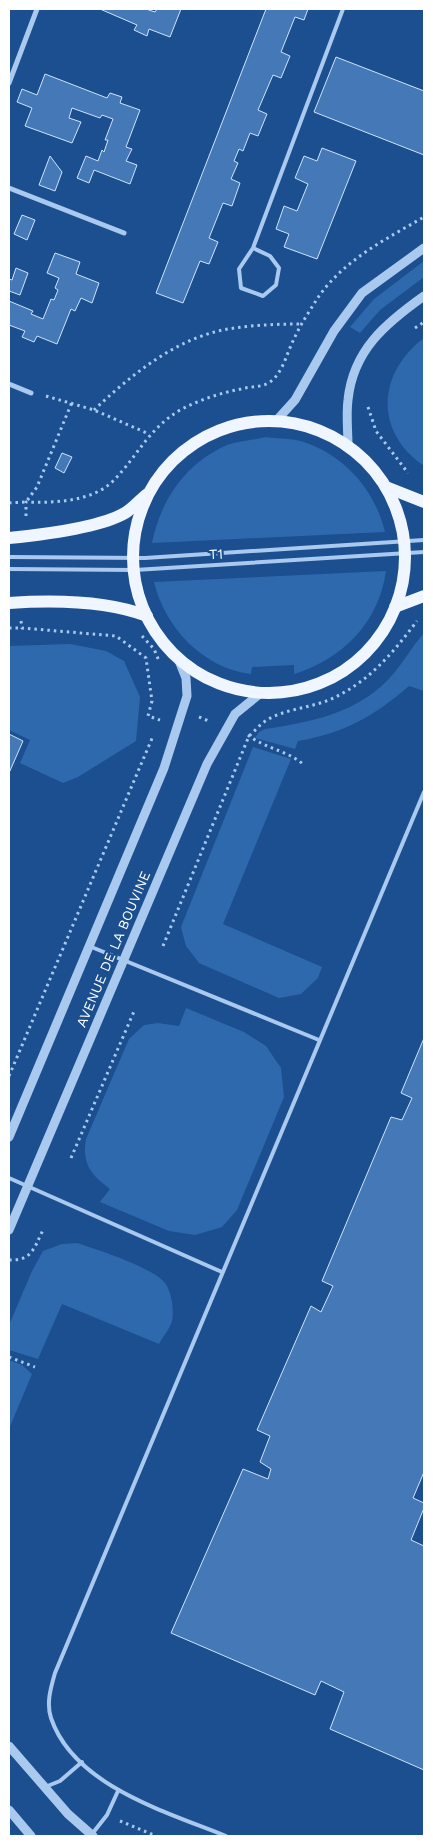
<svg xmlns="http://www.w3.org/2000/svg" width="433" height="1845" font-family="'Work Sans',sans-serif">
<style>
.green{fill:#2e69ad}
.building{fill:#4478b7;stroke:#cfe3fa}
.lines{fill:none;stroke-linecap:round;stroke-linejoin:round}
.path{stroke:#a9c9ee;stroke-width:3;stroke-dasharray:2.5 4;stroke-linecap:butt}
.service{stroke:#a9c9ee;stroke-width:4}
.minor{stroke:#a9c9ee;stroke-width:5}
.tertiary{stroke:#a9c9ee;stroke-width:9}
.primary{stroke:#f0f6ff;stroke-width:12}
.labels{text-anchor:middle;stroke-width:4.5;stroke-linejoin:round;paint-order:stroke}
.street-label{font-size:14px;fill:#fff;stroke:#1b4f8f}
</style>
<rect width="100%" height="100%" fill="#1b4f8f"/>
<!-- green -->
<g class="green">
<polygon points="424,261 424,277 380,310 360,333 350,327 374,299"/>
<path d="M424,338V466C374,432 377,373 424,338Z"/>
<path d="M266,437C278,439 292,438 304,442C345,456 375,490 385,532L152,543C161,499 186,463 227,445C239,441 254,440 266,437Z"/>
<path d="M386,571C379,622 343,659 294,674V665L252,667L251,674C202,668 165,627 154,582Z"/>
<path d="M424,633V691L409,686C374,716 345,733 298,741L295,749L255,738L259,732L265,729C313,722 362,712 394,673C405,660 413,645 424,633Z"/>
<polygon points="70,644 106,651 124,661 140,697 136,741 78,777 63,783 20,763 30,740 9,730 9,646"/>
<polygon points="253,747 291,759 223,924 322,967 318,978 301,994 279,998 199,963 186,946 181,927"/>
<path d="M186,1008L244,1032L266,1046L281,1068L284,1097L237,1210L222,1227L195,1235L169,1231L100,1202L110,1189C90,1174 82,1164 86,1139L129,1039L144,1025L158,1023L179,1026Z"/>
<path d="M77,1243C98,1250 152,1267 165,1283C172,1292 175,1314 171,1324C168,1331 162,1338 159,1344L62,1304L38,1359L9,1350V1325L32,1271L43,1251L62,1244Z"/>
<polygon points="9,1360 22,1365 32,1374 9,1429"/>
</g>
<!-- building -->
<g class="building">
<polygon points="100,9 146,9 155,12 157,9 181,9 170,37 149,29 147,36 134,30 137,25"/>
<polygon points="266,9 308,9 304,20 295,17 281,52 290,56 281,78 273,75 258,110 267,114 258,136 250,133 243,151 239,149 234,161 238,163 231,179 240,183 232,206 223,203 209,238 218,242 209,264 200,261 183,303 156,293"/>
<polygon points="336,57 424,91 424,155 314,112"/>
<polygon points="45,74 107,98 110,93 122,97 120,103 140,110 126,147 132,149 126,161 137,165 130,184 94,170 89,183 77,178 86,156 98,161 102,150 104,152 108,140 105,140 113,119 102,115 100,118 72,108 69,118 81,122 72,143 25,126 32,108 17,102 22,89 37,95"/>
<polygon points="322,148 356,161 317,259 284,247 289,234 276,229 284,206 297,211 308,184 295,178 304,156 317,161"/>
<polygon points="50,156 62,172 55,191 39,185"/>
<polygon points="22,215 35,220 27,240 14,234"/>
<polygon points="55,253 80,262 76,274 99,283 92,303 81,298 75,311 71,309 57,344 37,336 34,342 22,337 25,331 9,325 9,301 33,311 31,314 43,319 51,299 54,300 58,290 55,288 59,278 47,273"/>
<polygon points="16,268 28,273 20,295 9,291 9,279 12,280"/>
<polygon points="62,453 72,457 64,473 55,468"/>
<polygon points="9,734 23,741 9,773"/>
<polygon points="424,1038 424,1472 413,1498 424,1503 424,1508 411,1540 424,1546 424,1770 330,1729 344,1692 321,1681 315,1695 171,1633 243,1469 268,1479 271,1469 260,1462 270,1436 257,1430 311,1306 321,1312 333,1286 322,1281 391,1117 402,1120 412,1098 401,1093"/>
</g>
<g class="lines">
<!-- path -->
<g class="path">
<polyline points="415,328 424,322"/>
<polyline points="46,396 94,410 149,434"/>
<polyline points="368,407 376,431 408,473"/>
<path d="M94,410C131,375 176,338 228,329C252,325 277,324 301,324"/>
<polyline points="9,503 26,502 37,487 72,402"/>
<path d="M26,516V502C53,503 92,502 113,481C138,456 147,430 180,410C199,400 220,393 241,389C251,386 261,388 270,382C283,373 287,352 294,339C300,325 309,312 317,299C342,261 386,239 424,217"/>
<polyline points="21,621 22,628 116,636 146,658 152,701 148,716 160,720"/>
<polyline points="9,628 22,628"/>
<polyline points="142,636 154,649 159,661"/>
<polyline points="199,717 211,722"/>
<path d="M248,735C264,748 286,750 303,764"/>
<path d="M163,946L249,736C255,731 260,724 267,720C285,709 309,708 329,700C368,683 392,654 417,621"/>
<polyline points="9,1076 153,736"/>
<polyline points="71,1158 135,1009"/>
<path d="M9,1260C32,1261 34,1248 43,1230"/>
<polyline points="9,1357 35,1367"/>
<polyline points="120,1821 156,1836"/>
</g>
<!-- service -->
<g class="service">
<polyline points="253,248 270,256 279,268 276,285 263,296 241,288 239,269 253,248 343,9"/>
<polyline points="9,557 145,558 424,540"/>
<polyline points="9,569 135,570 424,552"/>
<polyline points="89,946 319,1040"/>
<polyline points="9,1178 222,1272"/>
<polyline points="45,1787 60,1781 82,1762"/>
<polyline points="92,1834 107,1815 118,1791"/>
<path d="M226,1836C167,1812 74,1786 51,1718C46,1703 51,1687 55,1673L424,792"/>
</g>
<!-- minor -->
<g class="minor">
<polyline points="9,83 37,9"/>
<polyline points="9,188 124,233"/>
<polyline points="9,384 31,393"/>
</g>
<!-- tertiary -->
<g class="tertiary">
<polyline points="276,421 295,400 334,331 362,293 424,248"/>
<path d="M348,446C348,431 346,415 348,400C353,350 386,323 424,296"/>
<polyline points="9,1137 164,768 187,696 186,678 178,658"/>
<polyline points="9,1230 207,764 235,714 262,692"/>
<polyline points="9,1746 68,1814 93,1836"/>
<polyline points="9,1810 31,1836"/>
</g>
<!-- primary -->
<g class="primary">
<circle cx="269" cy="557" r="136"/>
<polyline points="386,487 424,502"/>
<path d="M9,538C39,535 99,528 125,513C132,509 139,501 146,495"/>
<path d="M9,603C53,600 105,600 147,616"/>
<polyline points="395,607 424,596"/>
</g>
</g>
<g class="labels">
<!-- street labels -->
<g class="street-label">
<text transform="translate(216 554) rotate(-3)" y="5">T1</text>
<text transform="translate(113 949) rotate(-67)" y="5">AVENUE DE LA BOUVINE</text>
</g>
</g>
<!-- border -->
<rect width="433" height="1845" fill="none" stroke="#ffffff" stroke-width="20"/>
</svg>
